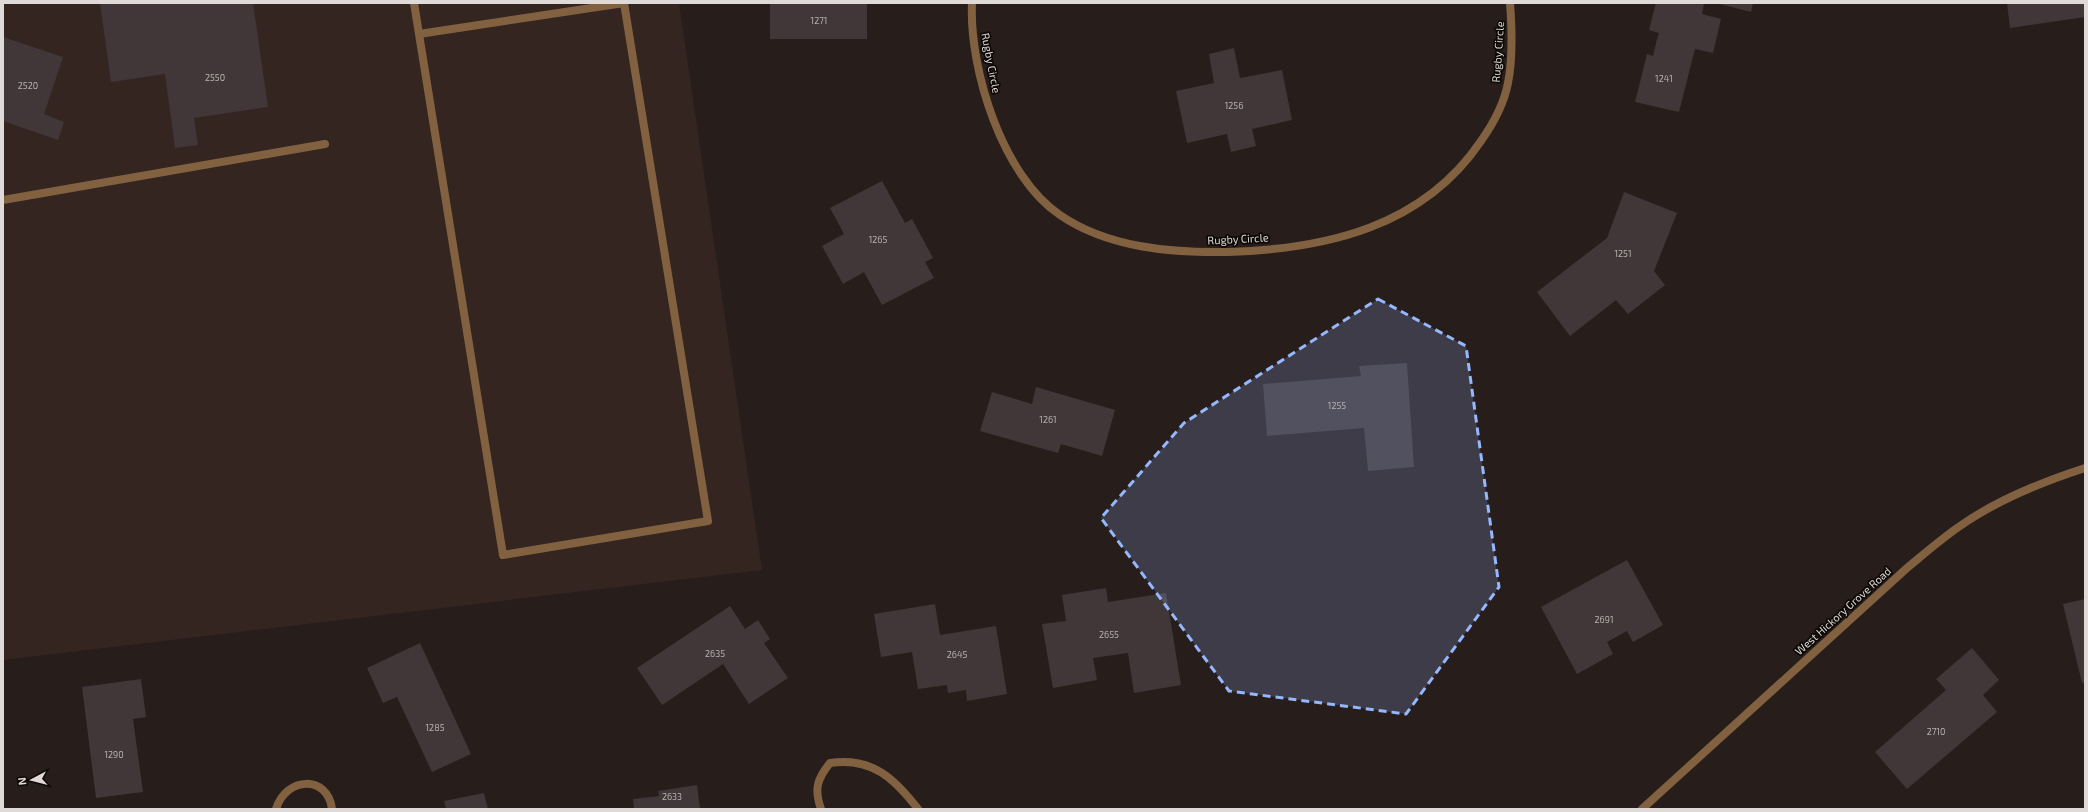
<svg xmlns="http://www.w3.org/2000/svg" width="2088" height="812" font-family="'Exo 2',sans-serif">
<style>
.built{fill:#342520}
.building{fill:#413738}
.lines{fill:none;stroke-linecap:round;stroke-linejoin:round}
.service{stroke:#826140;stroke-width:8}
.minor{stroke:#826140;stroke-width:8}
.marked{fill:#94b7fd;fill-opacity:0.2;stroke:#94b7fd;stroke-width:3;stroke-dasharray:8 5;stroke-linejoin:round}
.labels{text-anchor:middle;stroke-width:3.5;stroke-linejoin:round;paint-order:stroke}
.number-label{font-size:9px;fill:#b8b0af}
.street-label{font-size:11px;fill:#dfd9d7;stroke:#0d0907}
</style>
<rect width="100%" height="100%" fill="#271d1b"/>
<!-- built -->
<polygon class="built" points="3,3 679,3 762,570 3,660"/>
<!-- building -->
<g class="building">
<polygon points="100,3 253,3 268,107 194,118 198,145 175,148 165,74 111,82"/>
<rect x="770" y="3" width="97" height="36"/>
<polygon points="1656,3 1704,3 1702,14 1721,19 1713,53 1695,49 1679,112 1635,102 1647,54 1653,56 1657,39 1659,33 1649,30"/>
<polygon points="1716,3 1753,3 1751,12"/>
<polygon points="2007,3 2085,3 2085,17 2010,28"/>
<polygon points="3,37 63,57 44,114 64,122 58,140 3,121"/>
<polygon points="1234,48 1240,78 1282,70 1292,120 1252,129 1256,146 1231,152 1227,134 1187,143 1176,91 1214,83 1209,54"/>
<polygon points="882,181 905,223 912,219 933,258 925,262 934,278 882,305 864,272 843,284 822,246 844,234 830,208"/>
<polygon points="1624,192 1677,213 1654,271 1665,285 1628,314 1616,300 1570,336 1537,292 1607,238"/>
<polygon points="1407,363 1414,467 1368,471 1364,428 1267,436 1263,384 1361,376 1359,366"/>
<polygon points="1036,387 1115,410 1102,456 1061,444 1058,453 980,431 992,392 1032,404"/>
<polygon points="1627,560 1663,625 1633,642 1627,631 1607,642 1613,654 1577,674 1541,607"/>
<polygon points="1106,588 1108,602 1166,593 1181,685 1134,693 1128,653 1093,658 1097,680 1053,688 1042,624 1066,621 1062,595"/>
<polygon points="2085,599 2085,682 2082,683 2063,604"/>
<polygon points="935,604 940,635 996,626 1007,694 967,701 966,690 948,693 947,685 918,689 912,652 881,657 874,614"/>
<polygon points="730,606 745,629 758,620 770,639 764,643 788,678 749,704 723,664 662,705 637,668"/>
<polygon points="420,643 471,754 432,772 397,697 383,703 367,668"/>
<polygon points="1972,648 1999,680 1983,695 1997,712 1907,789 1875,752 1946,690 1936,679"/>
<polygon points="141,679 146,717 133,719 143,792 96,798 82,687"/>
<polygon points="697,785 700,809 634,809 633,799 659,796 658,791"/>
<polygon points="484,793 488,809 446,809 444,801"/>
</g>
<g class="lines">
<!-- service -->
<g class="service">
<polyline points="414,3 419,34 503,555 708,521 624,3 419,34"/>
<polyline points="3,200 325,144"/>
</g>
<!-- minor -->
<g class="minor">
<path d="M972,3C969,70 1003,177 1060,215C1108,248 1172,253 1228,252C1326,249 1423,227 1481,141C1493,124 1504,104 1508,83C1513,58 1512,29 1510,3"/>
<path d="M276,809C286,776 328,775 332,809"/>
<path d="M821,809C814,789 817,779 830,763C872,757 894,778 918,809"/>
<path d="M1642,809L1907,568C1924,554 1941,539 1960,526C1997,500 2042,482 2085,468"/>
</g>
</g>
<!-- marked area -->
<path class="marked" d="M1378,299L1466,346L1499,587L1406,714L1229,691L1101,518L1184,423Z"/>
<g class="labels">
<!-- number labels -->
<g class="number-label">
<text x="819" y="24">1271</text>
<text x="215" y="81">2550</text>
<text x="1664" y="82">1241</text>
<text x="28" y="89">2520</text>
<text x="1234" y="109">1256</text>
<text x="878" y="243">1265</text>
<text x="1623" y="257">1251</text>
<text x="1337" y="409">1255</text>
<text x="1048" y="423">1261</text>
<text x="1604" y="623">2691</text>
<text x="1109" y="638">2655</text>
<text x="715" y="657">2635</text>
<text x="957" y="658">2645</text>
<text x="435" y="731">1285</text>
<text x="1936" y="735">2710</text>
<text x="114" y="758">1290</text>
<text x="672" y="800">2633</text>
</g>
<!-- street labels -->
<g class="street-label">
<text transform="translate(1498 52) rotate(-86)" y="4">Rugby Circle</text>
<text transform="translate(991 63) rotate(79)" y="4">Rugby Circle</text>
<text transform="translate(1238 239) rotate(-3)" y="4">Rugby Circle</text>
<text transform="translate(1843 611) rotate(-42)" y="4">West Hickory Grove Road</text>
</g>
</g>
<!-- border -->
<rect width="2088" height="812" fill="none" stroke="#dfd9d7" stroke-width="8"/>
<!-- north arrow -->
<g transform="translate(32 780) rotate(263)" stroke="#0d0907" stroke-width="3" paint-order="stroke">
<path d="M0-3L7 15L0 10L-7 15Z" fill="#dfd9d7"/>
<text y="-6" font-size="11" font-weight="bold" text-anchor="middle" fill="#dfd9d7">N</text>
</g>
</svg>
